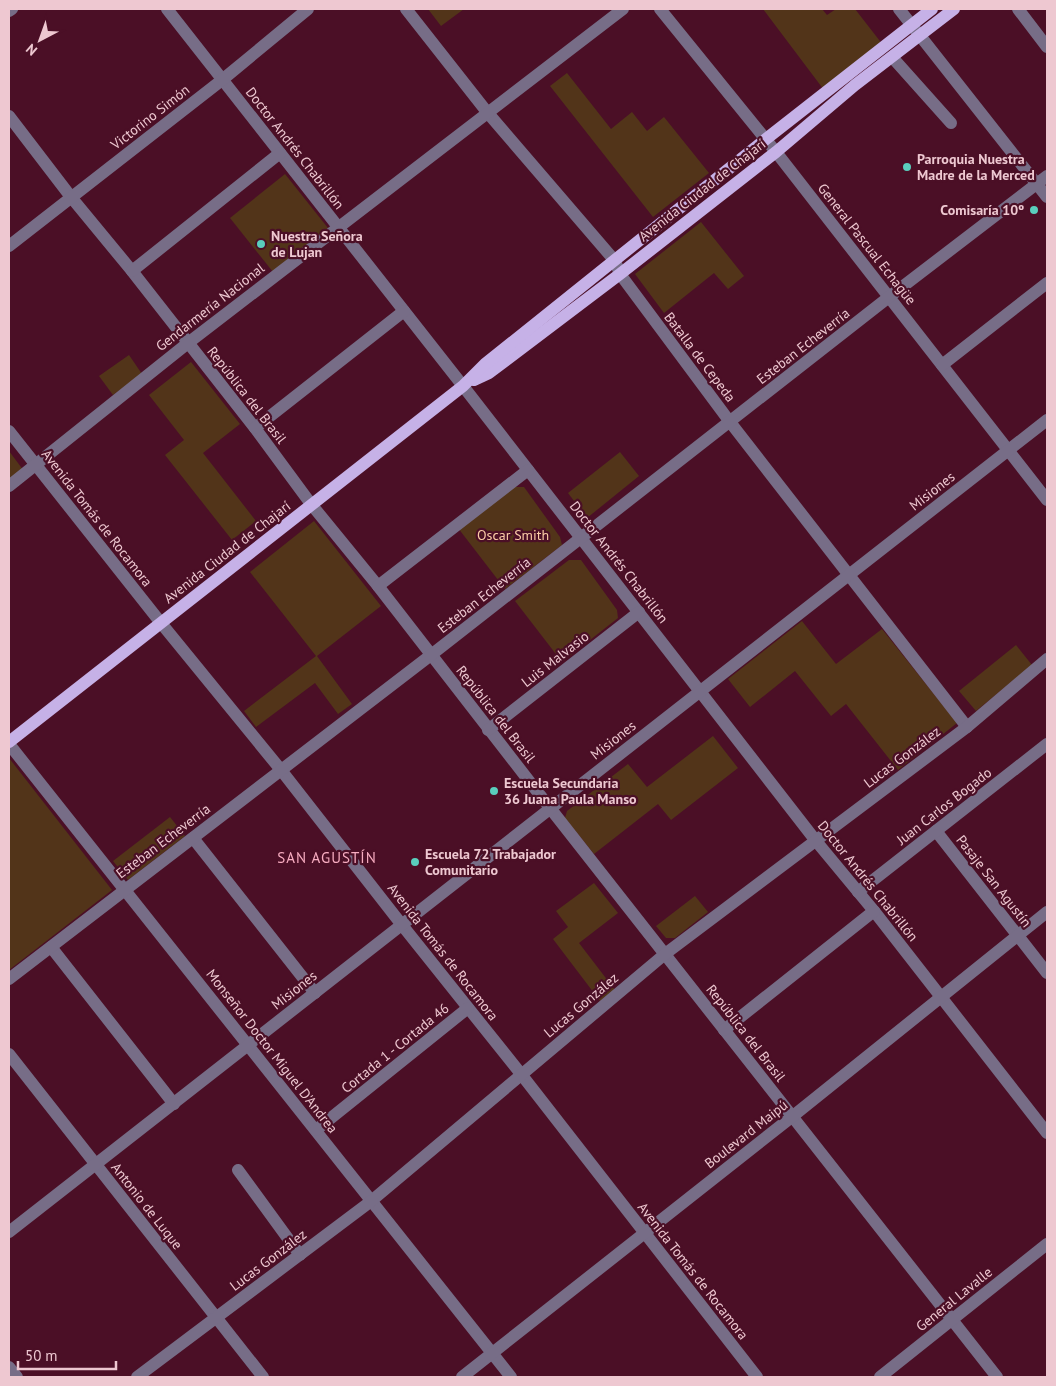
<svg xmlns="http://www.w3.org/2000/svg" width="1056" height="1386" font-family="'PT Sans',sans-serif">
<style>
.green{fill:#523419}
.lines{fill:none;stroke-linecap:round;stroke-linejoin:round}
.minor{stroke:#776d87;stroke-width:12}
.major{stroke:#c6b1e7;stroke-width:12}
.poi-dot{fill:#5acebd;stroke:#4b0f26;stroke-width:2}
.labels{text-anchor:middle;stroke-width:4.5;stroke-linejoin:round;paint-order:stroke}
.street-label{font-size:14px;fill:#eec8d1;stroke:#4b0f26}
.poi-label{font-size:14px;font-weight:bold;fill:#eec8d1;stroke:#4b0f26;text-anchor:start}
.park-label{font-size:14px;fill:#fbcda6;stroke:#4b0f26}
.neighbourhood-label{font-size:15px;letter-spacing:1px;fill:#f8adc1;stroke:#4b0f26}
</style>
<rect width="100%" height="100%" fill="#4b0f26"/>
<!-- green -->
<g class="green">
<polygon points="428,9 464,9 441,26"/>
<polygon points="763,9 822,9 827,15 836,9 855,9 883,45 824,90"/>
<polygon points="567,73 611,129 632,112 647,131 664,117 709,173 653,217 550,86"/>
<polygon points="285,174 328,228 273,272 230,218"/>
<polygon points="701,222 744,276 728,289 714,273 664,313 635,274"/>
<polygon points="129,355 142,374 113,395 99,376"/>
<polygon points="191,362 240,424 203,453 256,521 232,540 165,455 184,440 149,395"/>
<polygon points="9,451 24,471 9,482"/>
<polygon points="620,452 639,476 587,518 568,493"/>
<polygon points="512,487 524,487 560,537 562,545 505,589 458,528"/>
<polygon points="314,521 381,606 317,656 352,704 338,714 315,683 256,727 244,711 316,656 250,572"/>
<polygon points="569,560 581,560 617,610 618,618 562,662 515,601"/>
<polygon points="802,621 836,664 882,629 957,723 898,770 846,704 831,716 795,671 750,707 728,679"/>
<polygon points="1016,645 1032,665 976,711 959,691"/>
<polygon points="713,736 738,768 671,820 658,804 594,854 565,818 567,811 628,764 647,787"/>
<polygon points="9,758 112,890 9,970"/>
<polygon points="170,817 185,836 128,880 113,861"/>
<polygon points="594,883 618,913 579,943 615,990 600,1001 553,939 568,927 556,911"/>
<polygon points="695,896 708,912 675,938 666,938 656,926"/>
</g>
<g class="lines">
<!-- minor -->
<g class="minor">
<polyline points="167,9 463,386 816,841 874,911 1047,1133"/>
<polyline points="406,9 487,112 615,261 620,274 730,422 967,727"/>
<polyline points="660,9 776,152 1047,500"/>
<polyline points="899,9 1047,197"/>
<polyline points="1018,9 1047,47"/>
<polyline points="9,11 12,9"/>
<polyline points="892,57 951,123"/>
<polyline points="9,116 71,197 132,271 255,428 311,504 378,586 550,808 997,1377"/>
<polyline points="9,246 222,80 308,9"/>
<polyline points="132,271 280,153"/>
<polyline points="942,365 1047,283"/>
<polyline points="255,428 404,311"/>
<polyline points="9,431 161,623 281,770 402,925 521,1074 757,1377"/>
<polyline points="9,486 188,343 623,9"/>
<polyline points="378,586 528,470"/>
<polyline points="488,730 639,612"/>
<polyline points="9,744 511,1377"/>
<polyline points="936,831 1047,973"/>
<polyline points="193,838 315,993"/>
<polyline points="858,892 1047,744"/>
<polyline points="51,947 174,1104"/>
<polyline points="9,979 431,655 889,297 1047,176"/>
<polyline points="724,1030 874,911"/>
<polyline points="9,1054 263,1377"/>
<polyline points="316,1130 468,1008"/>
<polyline points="238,1170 300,1255"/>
<polyline points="9,1232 1047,420"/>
<polyline points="9,1367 17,1377"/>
<polyline points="137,1377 370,1202 665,954 967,727 1047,659"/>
<polyline points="462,1377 793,1116 1047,912"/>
<polyline points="880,1377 1047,1244"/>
</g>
<!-- major -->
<g class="major">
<polyline points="474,380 489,373 620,274 776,152 855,85 954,9"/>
<polyline points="9,742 463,386 485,364 766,139 932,9"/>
</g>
</g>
<!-- markers -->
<g class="poi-dot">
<circle cx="907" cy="167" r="5"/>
<circle cx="1034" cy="210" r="5"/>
<circle cx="261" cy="244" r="5"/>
<circle cx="494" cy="791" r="5"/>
<circle cx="415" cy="862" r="5"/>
</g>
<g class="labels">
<!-- street labels -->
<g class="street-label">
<text transform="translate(150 117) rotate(-38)" y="5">Victorino Simón</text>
<text transform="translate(295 148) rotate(52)" y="5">Doctor Andrés Chabrillón</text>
<text transform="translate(702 190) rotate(-38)" y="5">Avenida Ciudad de Chajarí</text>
<text transform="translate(867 244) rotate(52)" y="5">General Pascual Echagüe</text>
<text transform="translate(210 307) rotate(-38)" y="5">Gendarmería Nacional</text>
<text transform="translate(803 346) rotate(-38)" y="5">Esteban Echeverría</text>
<text transform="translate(700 357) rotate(53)" y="5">Batalla de Cepeda</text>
<text transform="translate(247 395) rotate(52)" y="5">República del Brasil</text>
<text transform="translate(932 491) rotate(-38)" y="5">Misiones</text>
<text transform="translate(97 518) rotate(52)" y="5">Avenida Tomás de Rocamora</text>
<text transform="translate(227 552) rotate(-38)" y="5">Avenida Ciudad de Chajarí</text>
<text transform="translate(619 562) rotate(52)" y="5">Doctor Andrés Chabrillón</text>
<text transform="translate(484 595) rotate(-38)" y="5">Esteban Echeverría</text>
<text transform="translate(555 659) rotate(-38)" y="5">Luis Malvasio</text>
<text transform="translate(496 714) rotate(52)" y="5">República del Brasil</text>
<text transform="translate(613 740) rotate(-38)" y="5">Misiones</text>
<text transform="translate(902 757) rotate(-37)" y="5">Lucas González</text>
<text transform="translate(944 806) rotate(-38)" y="5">Juan Carlos Bogado</text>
<text transform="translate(163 841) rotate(-37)" y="5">Esteban Echeverría</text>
<text transform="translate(868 881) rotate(51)" y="5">Doctor Andrés Chabrillón</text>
<text transform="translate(994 881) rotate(52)" y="5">Pasaje San Agustín</text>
<text transform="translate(443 952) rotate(52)" y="5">Avenida Tomás de Rocamora</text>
<text transform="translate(294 990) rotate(-38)" y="5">Misiones</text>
<text transform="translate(581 1005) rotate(-40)" y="5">Lucas González</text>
<text transform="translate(746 1033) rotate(52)" y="5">República del Brasil</text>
<text transform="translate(395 1048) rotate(-39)" y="5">Cortada 1 - Cortada 46</text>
<text transform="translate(272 1051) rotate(52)" y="5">Monseñor Doctor Miguel D'Andrea</text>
<text transform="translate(746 1134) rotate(-38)" y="5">Boulevard Maipú</text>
<text transform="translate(147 1206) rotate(52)" y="5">Antonio de Luque</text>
<text transform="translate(268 1260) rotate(-37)" y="5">Lucas González</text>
<text transform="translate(693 1271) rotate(52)" y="5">Avenida Tomás de Rocamora</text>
<text transform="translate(954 1299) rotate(-39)" y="5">General Lavalle</text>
</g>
<!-- poi labels -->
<g class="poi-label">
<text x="917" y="164">Parroquia Nuestra<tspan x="917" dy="16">Madre de la Merced</tspan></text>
<text x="1024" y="215" text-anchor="end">Comisaría 10º</text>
<text x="271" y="241">Nuestra Señora<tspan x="271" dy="16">de Lujan</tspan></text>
<text x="504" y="788">Escuela Secundaria<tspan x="504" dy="16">36 Juana Paula Manso</tspan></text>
<text x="425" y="859">Escuela 72 Trabajador<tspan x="425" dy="16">Comunitario</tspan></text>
</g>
<!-- park labels -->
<g class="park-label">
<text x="513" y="540">Oscar Smith</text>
</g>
<!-- neighbourhood labels -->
<g class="neighbourhood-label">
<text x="327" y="863">SAN AGUSTÍN</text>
</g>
</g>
<!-- border -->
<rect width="1056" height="1386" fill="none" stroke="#eec8d1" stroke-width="20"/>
<!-- north arrow -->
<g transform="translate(40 40) rotate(221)" stroke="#4b0f26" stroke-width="4" paint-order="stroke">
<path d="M0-4L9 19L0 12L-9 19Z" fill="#eec8d1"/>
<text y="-8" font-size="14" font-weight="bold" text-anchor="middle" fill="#eec8d1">N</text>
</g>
<!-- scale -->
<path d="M18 1361v8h98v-8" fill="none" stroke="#eec8d1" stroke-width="2.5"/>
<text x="25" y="1361" font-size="15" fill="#eec8d1" stroke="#4b0f26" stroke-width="4" paint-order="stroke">50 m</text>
</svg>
